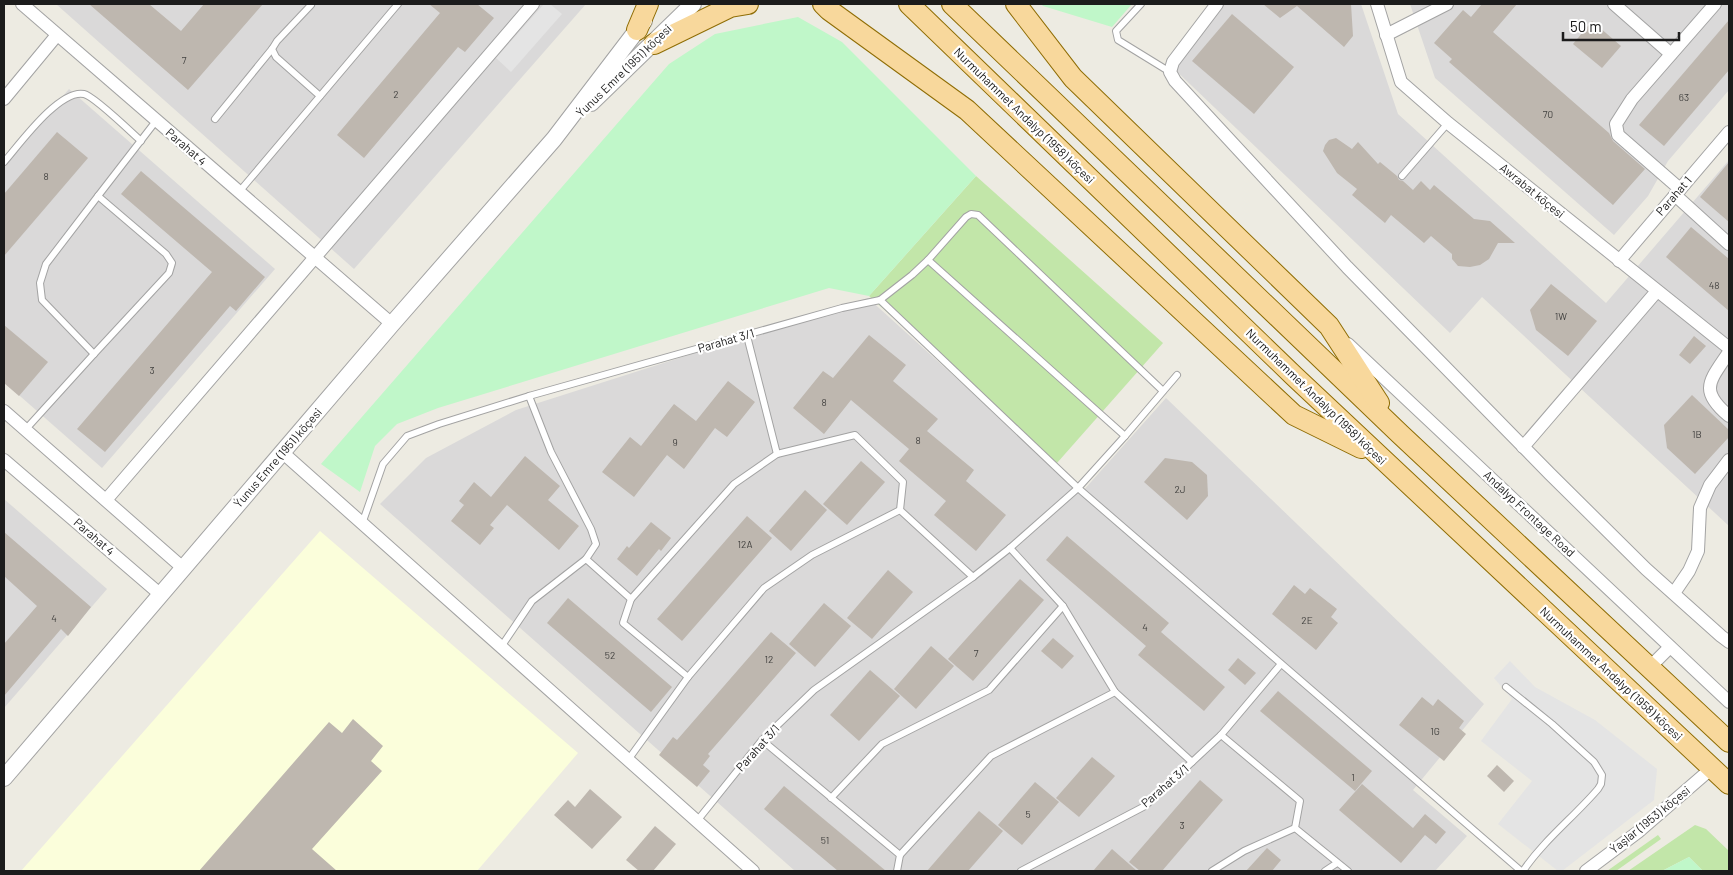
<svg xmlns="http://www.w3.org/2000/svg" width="1733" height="875" font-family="Barlow,sans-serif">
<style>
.residential{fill:#dad9d9}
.education{fill:#fbfedb}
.grass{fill:#c2e6a9}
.park{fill:#c0f7c9}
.parking{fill:#e4e4e4}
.building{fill:#beb7af}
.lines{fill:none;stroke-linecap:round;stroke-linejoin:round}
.service-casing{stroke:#a3a3a3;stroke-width:8}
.minor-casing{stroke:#a3a3a3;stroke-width:14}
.tertiary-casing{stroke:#a3a3a3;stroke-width:18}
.primary-casing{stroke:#8f6d05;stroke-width:22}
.service{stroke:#fff;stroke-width:6}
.minor{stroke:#fff;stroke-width:12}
.tertiary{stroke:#fff;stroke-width:16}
.primary{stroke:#f8d89c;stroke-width:20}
.labels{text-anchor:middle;stroke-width:4.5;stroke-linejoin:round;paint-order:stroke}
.number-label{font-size:10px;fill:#444341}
.street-label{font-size:12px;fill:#1c1c1c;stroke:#fff}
</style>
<rect width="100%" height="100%" fill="#edebe2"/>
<!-- residential -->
<g class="residential">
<polygon points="56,4 586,4 354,269"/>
<polygon points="1213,4 1361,4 1398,114 1606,303 1729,160 1729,526 1482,297 1450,333 1169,64"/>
<polygon points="1410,4 1729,4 1729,90 1668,161 1648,196 1614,235 1435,78"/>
<polygon points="69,89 275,269 102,468 4,382 4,164"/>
<polygon points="868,298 1082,492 1166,398 1484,704 1413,790 1467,836 1435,871 795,871 380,504 426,458 516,410"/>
<polygon points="4,499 107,589 4,708"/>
</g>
<!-- education -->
<polygon class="education" points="320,531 578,753 477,871 21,871"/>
<!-- grass -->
<g class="grass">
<polygon points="976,176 1163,343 1057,463 869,296"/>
<polygon points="1695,825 1706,829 1729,851 1729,871 1703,871 1689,857 1662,871 1628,871"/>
<polygon points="1658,835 1661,839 1616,871 1607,871"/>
</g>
<!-- park -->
<g class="park">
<polygon points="1041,4 1132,4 1112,27 1043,6"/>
<polygon points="798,17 842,42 976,176 869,296 829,288 438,408 397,424 375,446 360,492 321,464 669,64 715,34"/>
<polygon points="1689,857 1703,871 1662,871"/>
</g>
<!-- parking -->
<g class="parking">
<polygon points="544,4 550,4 562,14 511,72 496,58"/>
<polygon points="1510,661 1535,687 1595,720 1657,769 1654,800 1562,871 1558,871 1498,824 1532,781 1481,741 1512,699 1494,678"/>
</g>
<!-- building -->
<g class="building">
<polygon points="89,4 149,4 181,31 204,4 263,4 188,90"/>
<polygon points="429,4 477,4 494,18 465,52 458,47 364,158 337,135 440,13"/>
<polygon points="1263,4 1351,4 1353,36 1344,47 1297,6 1280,18"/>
<polygon points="1482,4 1517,4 1493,32 1609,133 1613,141 1645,169 1613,205 1449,62 1452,59 1434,43 1463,10 1471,17"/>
<polygon points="1232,14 1294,67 1254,114 1192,61"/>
<polygon points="1729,20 1729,70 1664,146 1639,125"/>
<polygon points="1592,21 1621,46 1602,68 1573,44"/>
<polygon points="57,132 88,158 4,256 4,194"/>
<polygon points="1336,138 1352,149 1358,142 1378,164 1380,162 1397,176 1399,180 1403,181 1413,190 1421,181 1430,190 1434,185 1474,219 1490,221 1515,243 1498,243 1489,259 1480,265 1470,267 1458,266 1452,259 1452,254 1431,236 1424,243 1391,215 1385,223 1352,195 1357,189 1337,173 1323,151 1325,145 1329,140"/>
<polygon points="1729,162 1729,222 1700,197"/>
<polygon points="141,171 265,277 236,311 230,306 105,452 77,429 212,272 121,194"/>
<polygon points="1691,227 1729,259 1729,311 1666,257"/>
<polygon points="1551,284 1597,321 1568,356 1536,330 1530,310"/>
<polygon points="4,325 48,362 19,396 4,383"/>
<polygon points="869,335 906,365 893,381 938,419 927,431 974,470 966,481 1006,515 976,551 934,515 946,501 899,461 909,449 851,400 824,434 793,408 823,371 833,378"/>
<polygon points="1694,336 1706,346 1690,364 1679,355"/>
<polygon points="728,381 755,402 727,437 715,428 684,469 667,455 634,497 602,472 630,437 641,446 674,404 696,421"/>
<polygon points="1692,395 1729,430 1729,437 1695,474 1667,448 1664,425"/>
<polygon points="525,456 560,486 548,500 579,526 559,550 507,505 490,525 494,528 480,545 451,521 464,505 459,501 474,482 491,497"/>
<polygon points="1165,458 1192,462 1207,475 1208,496 1187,520 1144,482"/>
<polygon points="861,461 885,482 847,525 823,504"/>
<polygon points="805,490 827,510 791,551 769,531"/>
<polygon points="747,516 772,538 682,641 657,619"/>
<polygon points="651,522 671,538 661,551 659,549 637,576 617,559 627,546 629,548"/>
<polygon points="4,532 91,607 68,636 61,629 4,696 4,644 37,606 4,576"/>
<polygon points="1067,536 1169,623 1161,632 1225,687 1204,711 1138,655 1146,646 1046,560"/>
<polygon points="888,570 913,592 872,639 847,618"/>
<polygon points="1020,579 1044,600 973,681 948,659"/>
<polygon points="1294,585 1305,594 1310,588 1337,609 1331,617 1338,623 1316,650 1272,614"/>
<polygon points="568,598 672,687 651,712 547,623"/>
<polygon points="824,603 851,626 815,667 789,644"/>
<polygon points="771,632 796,653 708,754 710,756 703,765 710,771 697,787 659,755 673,737 677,740"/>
<polygon points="1053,638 1074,656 1062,669 1041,651"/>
<polygon points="931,646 954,666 916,709 894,689"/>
<polygon points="1238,658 1256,673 1245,685 1228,670"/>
<polygon points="870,670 900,696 859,741 830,715"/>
<polygon points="1278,691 1372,771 1355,791 1260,711"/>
<polygon points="1422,697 1433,706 1438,699 1464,721 1459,728 1466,734 1444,761 1399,725"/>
<polygon points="353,719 383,746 371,761 382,771 312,849 337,871 199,871 329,722 342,733"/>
<polygon points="1092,757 1115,776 1079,817 1056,798"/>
<polygon points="1497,765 1514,781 1504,792 1487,776"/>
<polygon points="1200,780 1223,800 1162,871 1140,871 1129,862"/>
<polygon points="1035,782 1059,802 1022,845 998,825"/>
<polygon points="1362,784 1413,828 1425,814 1446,832 1436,844 1425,835 1401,863 1339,810"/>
<polygon points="784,786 886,871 838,871 764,809"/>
<polygon points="590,789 622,817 592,849 554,815 568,800 575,807"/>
<polygon points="979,811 1003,831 968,871 927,871"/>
<polygon points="655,826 676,844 653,871 639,871 626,860"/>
<polygon points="1267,848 1281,860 1272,871 1246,871"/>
<polygon points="1112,849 1137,871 1093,871"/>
</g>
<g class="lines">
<defs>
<g id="service">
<polyline points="1141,4 1116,31 1118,40 1170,72"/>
<polyline points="311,5 277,41 272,49 276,57 320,96"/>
<polyline points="215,119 272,49"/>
<path d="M4,162C19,145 59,89 84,94C94,96 131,132 141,141"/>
<polyline points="1402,176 1448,123"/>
<polyline points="239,192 398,4"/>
<polyline points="928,260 966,217 971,214 978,215 1163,391"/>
<polyline points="880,300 912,275 928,260 1125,436"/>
<polyline points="747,336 777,454"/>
<polyline points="94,354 42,300 40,283 46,264 98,196"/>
<polyline points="529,396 551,452 591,529 596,544 586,559"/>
<polyline points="26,429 94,354 169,273 172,263 166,254 98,196 156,121"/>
<polyline points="362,524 383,464 407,436 439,424 529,396 842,308 880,300 1078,488 1521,871"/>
<polyline points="1010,548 1063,606 1115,692 1192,762"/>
<polyline points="631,599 623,623 688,677"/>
<polyline points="501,647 532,601 586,559 631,599 734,484 777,454 855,435 903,482 900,510 973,577"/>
<path d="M1506,687L1552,724L1594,762L1602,775L1601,784L1598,789C1574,817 1544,840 1523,871"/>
<polyline points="1221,735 1300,801 1295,828 1348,871"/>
<polyline points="762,740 900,855 897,871"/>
<polyline points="628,760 688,677 764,588 812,555 900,510"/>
<polyline points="831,798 882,744 989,690 1063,606"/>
<polyline points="697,821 762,740 814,690 973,577 1010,548 1078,488 1125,436 1177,375"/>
<polyline points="900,855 991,756 1115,692"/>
<polyline points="1021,871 1145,806 1221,735 1281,664"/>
<polyline points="1212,871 1244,851 1295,828"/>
<polyline points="1325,871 1337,863"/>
</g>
<g id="minor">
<polyline points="22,4 392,324"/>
<polyline points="1217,4 1173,62 1170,72 1175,81 1347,267 1550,474 1646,569 1721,636 1729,642"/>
<polyline points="1377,4 1401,82 1448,123 1729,348"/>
<polyline points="1614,4 1671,54"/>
<polyline points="1386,35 1447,4"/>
<polyline points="4,99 57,35"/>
<polyline points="1680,189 1618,135 1616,124 1632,99 1715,4"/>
<polyline points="1675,195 1729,244"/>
<polyline points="1619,261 1729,132"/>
<polyline points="1348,344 1729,702"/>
<path d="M1729,352C1710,381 1698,390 1729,416"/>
<polyline points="4,411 183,568"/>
<polyline points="1523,447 1657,291"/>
<polyline points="282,452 753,871"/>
<polyline points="4,460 161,595"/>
<polyline points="106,500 533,4"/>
<polyline points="1674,593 1689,571 1698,551 1700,508 1710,485 1729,460"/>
<polyline points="1650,667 1670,647"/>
<polyline points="1586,871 1638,832 1712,768"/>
</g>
<g id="tertiary">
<polyline points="591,103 693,4"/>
<polyline points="4,778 392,324 554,139 644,21"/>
</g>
<g id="primary">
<polyline points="823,4 829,10 967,110 1294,415 1361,448"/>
<polyline points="909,4 1294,376 1729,784"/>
<polyline points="952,4 1400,434 1729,742"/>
<polyline points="1016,4 1073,78 1329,326 1379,403"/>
<polyline points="637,30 648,4"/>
<polyline points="654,44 730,7 748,4"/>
</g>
</defs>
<!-- service casing -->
<use href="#service" class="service-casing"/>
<!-- minor casing -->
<use href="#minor" class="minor-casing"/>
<!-- tertiary casing -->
<use href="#tertiary" class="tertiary-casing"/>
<!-- primary casing -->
<use href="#primary" class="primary-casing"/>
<!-- service -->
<use href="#service" class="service"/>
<!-- minor -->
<use href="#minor" class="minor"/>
<!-- tertiary -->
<use href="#tertiary" class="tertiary"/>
<!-- primary -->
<use href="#primary" class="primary"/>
</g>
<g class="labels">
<!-- number labels -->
<g class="number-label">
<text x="184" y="64">7</text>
<text x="396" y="98">2</text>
<text x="1684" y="101">63</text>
<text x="1548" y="118">70</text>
<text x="46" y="180">8</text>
<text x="1714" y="289">48</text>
<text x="1561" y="320">1W</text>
<text x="152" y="374">3</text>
<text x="824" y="406">8</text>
<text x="1697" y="438">1B</text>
<text x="918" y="444">8</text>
<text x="675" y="446">9</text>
<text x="1180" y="493">2J</text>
<text x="745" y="548">12A</text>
<text x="54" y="622">4</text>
<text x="1307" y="624">2E</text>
<text x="1145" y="631">4</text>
<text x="976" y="657">7</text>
<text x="610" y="659">52</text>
<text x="769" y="663">12</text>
<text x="1435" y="735">1G</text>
<text x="1353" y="781">1</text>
<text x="1028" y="818">5</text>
<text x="1182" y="829">3</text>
<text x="825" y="844">51</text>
</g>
<!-- street labels -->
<g class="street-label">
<text transform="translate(624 71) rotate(-44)" y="4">Ýunus Emre (1951) köçesi</text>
<text transform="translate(1024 116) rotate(44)" y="4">Nurmuhammet Andalyp (1958) köçesi</text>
<text transform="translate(186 147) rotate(41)" y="4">Parahat 4</text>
<text transform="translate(1532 191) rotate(39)" y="4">Awrabat köçesi</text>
<text transform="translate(1674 196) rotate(-49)" y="4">Parahat 1</text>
<text transform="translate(726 341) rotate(-16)" y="4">Parahat 3/1</text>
<text transform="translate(1316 397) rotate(44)" y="4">Nurmuhammet Andalyp (1958) köçesi</text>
<text transform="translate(278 458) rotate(-49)" y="4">Ýunus Emre (1951) köçesi</text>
<text transform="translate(1529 514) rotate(43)" y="4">Andalyp Frontage Road</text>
<text transform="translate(94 537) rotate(41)" y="4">Parahat 4</text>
<text transform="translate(1611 674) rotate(43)" y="4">Nurmuhammet Andalyp (1958) köçesi</text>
<text transform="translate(758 748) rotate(-48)" y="4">Parahat 3/1</text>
<text transform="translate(1165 786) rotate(-41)" y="4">Parahat 3/1</text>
<text transform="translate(1650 820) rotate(-39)" y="4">Ýaşlar (1953) köçesi</text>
</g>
</g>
<!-- border -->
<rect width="1733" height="875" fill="none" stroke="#1c1c1c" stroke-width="10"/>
<!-- scale -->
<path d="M1563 32v8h116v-8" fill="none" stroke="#1c1c1c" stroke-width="2.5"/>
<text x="1570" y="32" font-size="15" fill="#1c1c1c" stroke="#ffffff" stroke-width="4" paint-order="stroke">50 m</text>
</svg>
